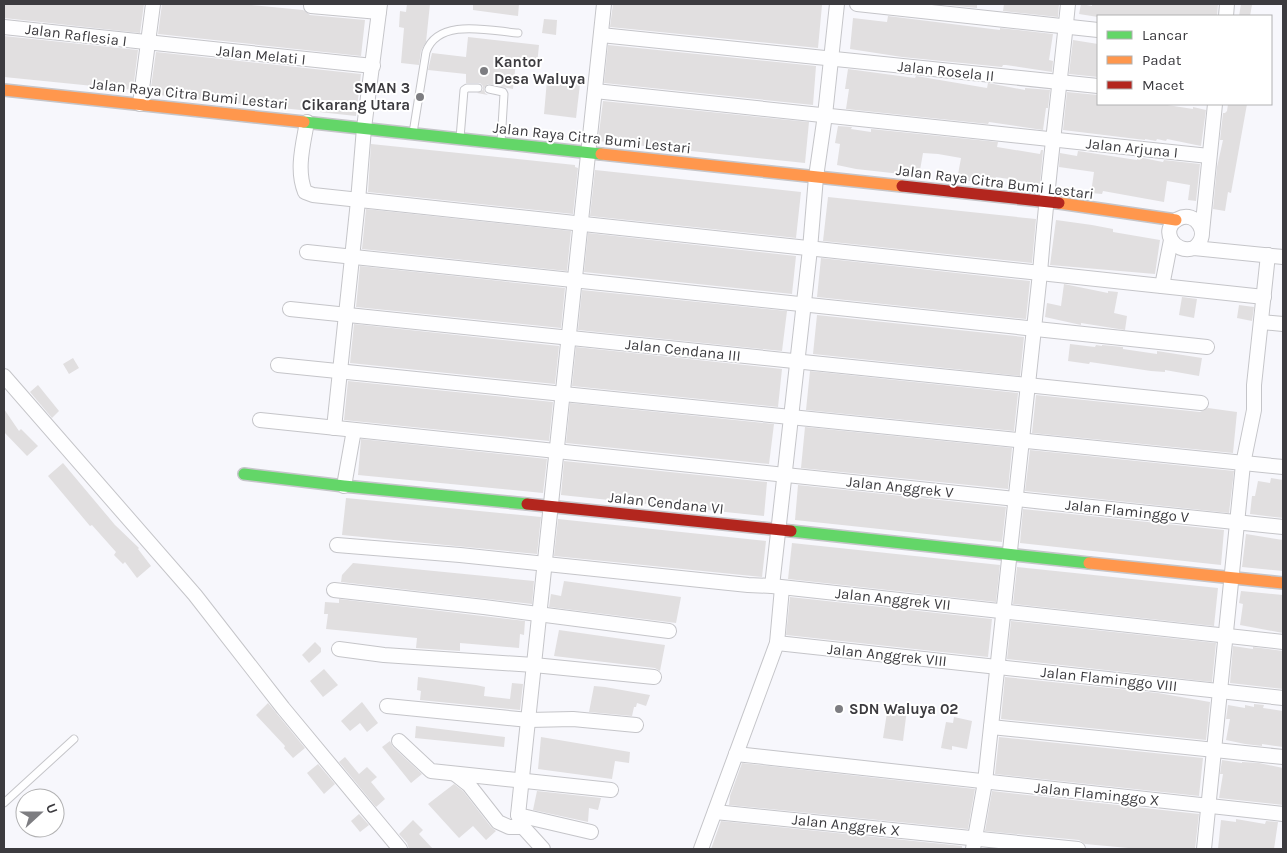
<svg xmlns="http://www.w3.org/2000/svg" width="1287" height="853" font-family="Karla,sans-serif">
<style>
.building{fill:#e1dfe0}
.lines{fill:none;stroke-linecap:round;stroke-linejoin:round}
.lane-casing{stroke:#c5c5c9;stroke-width:9}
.street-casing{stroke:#c5c5c9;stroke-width:16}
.fast-casing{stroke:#c5c5c9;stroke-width:14}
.slow-casing{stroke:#c5c5c9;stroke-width:14}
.jam-casing{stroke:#c5c5c9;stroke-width:14}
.lane{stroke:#fefeff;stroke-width:7}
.street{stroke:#fefeff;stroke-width:14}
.fast{stroke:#63d668;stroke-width:11}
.slow{stroke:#ff974d;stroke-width:11}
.jam{stroke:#b3261e;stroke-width:11}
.poi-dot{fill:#7d7d81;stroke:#fff;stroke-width:2}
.labels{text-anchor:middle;stroke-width:4;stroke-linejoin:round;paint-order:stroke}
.street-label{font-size:15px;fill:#3c3b3f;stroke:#fff}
.poi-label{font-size:15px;font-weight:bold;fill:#3c3b3f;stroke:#fff;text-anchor:start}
</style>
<rect width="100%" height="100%" fill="#f7f7fc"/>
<!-- building -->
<g class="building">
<polygon points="4,4 144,4 140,33 4,18"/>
<polygon points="162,4 242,4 303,10 310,15 365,20 361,56 158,34"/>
<polygon points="407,4 430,4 426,42 421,51 419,65 401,63 404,28 399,27 400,11 406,12"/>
<polygon points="473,4 519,4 518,16 473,10"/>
<polygon points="613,4 822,5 818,48 610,27"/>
<polygon points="936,4 977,4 977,8"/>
<polygon points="1004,4 1059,4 1058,17 1003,11"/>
<polygon points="1081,4 1092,6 1092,4 1218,4 1217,16 1098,17 1079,14"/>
<polygon points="1241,4 1252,5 1250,16 1239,16"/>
<polygon points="888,16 1000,30 1000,28 1053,34 1049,60 1053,61 1052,72 1006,65 1003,65 1002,67 902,57 850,49 853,18 887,22"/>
<polygon points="544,19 557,20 556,35 542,33"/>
<polygon points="4,36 138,50 133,90 4,77"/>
<polygon points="468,37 539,45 537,65 516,62 513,89 488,84 484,88 485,93 488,95 477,93 483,90 483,86 480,83 466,83 466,74 428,70 432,53 466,57"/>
<polygon points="1073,40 1098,44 1098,77 1069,74"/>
<polygon points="608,45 816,66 813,105 604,83"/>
<polygon points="156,52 361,74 356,116 150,94"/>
<polygon points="848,69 915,78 916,76 987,88 988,83 1025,90 1025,88 1050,90 1048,108 1046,108 1043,130 989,122 988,124 846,109 849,89 845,89"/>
<polygon points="547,80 580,84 576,118 544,114"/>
<polygon points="1067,92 1098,95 1098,104 1161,104 1193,109 1193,107 1206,110 1201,146 1167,139 1166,141 1157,139 1156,141 1145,139 1145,140 1063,130"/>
<polygon points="603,101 809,122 805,163 598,141"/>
<polygon points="1228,104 1247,104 1231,193 1228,192 1225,211 1213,209 1217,167 1223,140 1220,140 1223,113 1225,113 1227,111"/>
<polygon points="838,126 852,127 851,129 871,132 871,129 998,142 997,147 1040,154 1041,150 1043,150 1040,184 996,177 995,183 957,180 961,158 938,154 923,153 919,176 856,169 837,165 840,144 835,143"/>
<polygon points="371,144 575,165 575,167 578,168 573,214 368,192"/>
<polygon points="1078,151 1137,160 1138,157 1163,162 1164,160 1200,164 1196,201 1188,200 1190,185 1167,181 1164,202 1103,191 1102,194 1091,193 1094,172 1059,167 1060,153 1077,156"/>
<polygon points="595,170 801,192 796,238 590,216"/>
<polygon points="828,197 1036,219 1032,263 823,241"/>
<polygon points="366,209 571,231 567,271 362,249"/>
<polygon points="1056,220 1092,225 1113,229 1113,232 1160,240 1155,274 1050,265"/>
<polygon points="588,233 796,256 792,294 584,272"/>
<polygon points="821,258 1030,281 1026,319 817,297"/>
<polygon points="360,266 565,288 561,328 356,307"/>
<polygon points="1064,284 1108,293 1108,291 1118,292 1114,313 1127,316 1125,330 1081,323 1081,325 1045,317 1047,303 1061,306"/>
<polygon points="582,290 787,311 782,351 578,330"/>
<polygon points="1182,297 1197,299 1194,318 1179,315"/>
<polygon points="1239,305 1254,307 1252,321 1237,318"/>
<polygon points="817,315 1024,337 1020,376 813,354"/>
<polygon points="354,324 559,346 555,384 350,363"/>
<polygon points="1070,344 1095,347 1096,345 1102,346 1102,345 1123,347 1123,349 1157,354 1157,351 1202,358 1199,376 1165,370 1165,372 1151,371 1090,362 1089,364 1068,361"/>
<polygon points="576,347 782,369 778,407 572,386"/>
<polygon points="73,358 79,368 69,374 63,364"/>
<polygon points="810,371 1018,393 1014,431 806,410"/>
<polygon points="348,381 553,402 549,441 344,420"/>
<polygon points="38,385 59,411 52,418 30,392"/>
<polygon points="1036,395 1200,412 1208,408 1237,412 1233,453 1032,433"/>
<polygon points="570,403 774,424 769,464 566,443"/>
<polygon points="4,409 19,431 21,429 38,446 27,456 4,432"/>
<polygon points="805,427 1012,448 1008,489 801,468"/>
<polygon points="361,439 547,459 543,493 358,475"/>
<polygon points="1030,450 1234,471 1229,513 1025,491"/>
<polygon points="564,461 767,482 764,516 561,495"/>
<polygon points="63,463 115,525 139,548 138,549 151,566 137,578 125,562 123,564 114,555 116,552 92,525 90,526 48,476"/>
<polygon points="1271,478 1283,480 1283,518 1250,514 1252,496 1255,496 1258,481 1270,483"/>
<polygon points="798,485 1006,507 1002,542 795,520"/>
<polygon points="346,498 541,517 537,554 342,535"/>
<polygon points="1023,509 1224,530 1221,565 1020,543"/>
<polygon points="558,519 766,541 762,577 554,556"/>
<polygon points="1246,534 1283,540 1283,571 1242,567"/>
<polygon points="792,543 1000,565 996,602 788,579"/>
<polygon points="353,563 534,581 532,604 341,582 342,575"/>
<polygon points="1017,567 1218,588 1214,626 1013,604"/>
<polygon points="564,581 681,597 676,623 549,607 551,594 561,596"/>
<polygon points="1241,591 1283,595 1283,633 1240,625 1243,604 1239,603"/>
<polygon points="790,597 992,619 988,657 786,635"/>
<polygon points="339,599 525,621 524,635 520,634 519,648 460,643 460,651 416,648 417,638 326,629 328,614 324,614 325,602 339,603"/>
<polygon points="1011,621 1216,643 1212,682 1007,659"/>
<polygon points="559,630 665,645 660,671 655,668 554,656"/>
<polygon points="315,642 321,648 321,652 309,663 302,655"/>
<polygon points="1233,646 1253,649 1253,647 1283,651 1283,689 1230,683"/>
<polygon points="324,669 338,685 323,697 310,681"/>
<polygon points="418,677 476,685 485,687 484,696 510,699 512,683 523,684 520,710 420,700 421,691 417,690"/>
<polygon points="1005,677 1158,693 1210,702 1206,740 1001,719"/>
<polygon points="594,686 605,687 650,695 646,706 637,703 636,707 634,707 632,716 589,712"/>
<polygon points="362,702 378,723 367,732 360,723 350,731 341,721"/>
<polygon points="268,703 305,748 293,758 284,748 285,746 256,715"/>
<polygon points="1254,704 1264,705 1263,708 1283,711 1283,747 1262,744 1262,746 1245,744 1226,740 1230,719 1226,719 1228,705 1245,708 1245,705 1254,707"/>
<polygon points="888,706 907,709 903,741 883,738"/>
<polygon points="954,717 972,721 967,749 952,746 952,750 941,748 946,722 953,723"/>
<polygon points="416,726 505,737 504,747 415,738"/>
<polygon points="541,737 630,752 629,763 615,761 612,779 538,769"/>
<polygon points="999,737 1203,758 1199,796 995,774"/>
<polygon points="390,741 393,747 422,774 411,783 382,747"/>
<polygon points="345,757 359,774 367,767 377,777 371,782 385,799 376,807 339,762"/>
<polygon points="1222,760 1242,763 1242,762 1259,763 1283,768 1283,805 1219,798 1223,774 1220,774"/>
<polygon points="742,763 975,789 968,829 729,805 730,796"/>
<polygon points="318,764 335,784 324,794 307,773"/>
<polygon points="454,784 463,791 491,827 496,831 486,840 473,826 459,838 428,804"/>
<polygon points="537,791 601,798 598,810 589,808 588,822 533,810"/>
<polygon points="992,791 1199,814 1195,849 1139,849 1085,844 1079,840 985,831"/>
<polygon points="359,814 369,825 360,832 351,821"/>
<polygon points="1236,819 1265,824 1266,821 1278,822 1274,849 1218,849 1221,820 1236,822"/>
<polygon points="413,820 423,830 419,834 433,849 409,849 407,843 399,834"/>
<polygon points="721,821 962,846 962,849 711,849"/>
</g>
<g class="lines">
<defs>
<g id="lane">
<polyline points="489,89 503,92 504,94 501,142"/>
<path d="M413,133L426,52C438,17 491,31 518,33"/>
<polyline points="460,138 464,90 467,88 478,88"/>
<polyline points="4,803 74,739"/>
</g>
<g id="street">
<polyline points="857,4 1098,30"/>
<polyline points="311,6 379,12"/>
<polyline points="1226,16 1227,4"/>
<polyline points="4,27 373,66"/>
<polyline points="601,35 1098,86"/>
<polyline points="595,91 1209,156"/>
<polyline points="140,104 153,4"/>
<path d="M307,122C303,145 296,170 305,192L313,195L1264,297"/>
<polyline points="1202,232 1215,104"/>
<path d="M1194,248C1212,235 1196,209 1178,219C1159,229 1174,255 1194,248L1283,257"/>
<polyline points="307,252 1207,347"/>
<polyline points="1162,286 1171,240"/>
<polyline points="290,309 1201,403"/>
<polyline points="1261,322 1283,324"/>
<polyline points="278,365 1283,467"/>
<polyline points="4,376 195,595 283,708 400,849"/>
<polyline points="260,420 1283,527"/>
<polyline points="334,428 358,201 364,128 380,4"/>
<polyline points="344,486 354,430"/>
<polyline points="337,545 460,555 748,585 772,586 1283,642"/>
<polyline points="772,586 810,249 816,177 825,115 837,4"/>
<polyline points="334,590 484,607 669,631"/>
<polyline points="777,643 1283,698"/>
<polyline points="339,649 384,655 534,665 654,677"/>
<polyline points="387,706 529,720 573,719 636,725"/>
<polyline points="991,727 1283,757"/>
<polyline points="399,741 431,771 611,790"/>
<polyline points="736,754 1283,814"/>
<polyline points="455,774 469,785 498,822 509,827 523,827 543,849"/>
<polyline points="715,812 1078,849"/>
<polyline points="518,815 591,832"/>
<polyline points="523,827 518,815 604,4"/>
<polyline points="701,849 777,643 782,588"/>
<path d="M973,849L985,782L1040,273C1047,183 1059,93 1068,4"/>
<polyline points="1204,849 1243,464 1254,410 1254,385 1268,255"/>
</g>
<g id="fast">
<polyline points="304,122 601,154"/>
<polyline points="244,474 344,486 527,504"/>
<polyline points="791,531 1089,563"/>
</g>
<g id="slow">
<polyline points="4,90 304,122"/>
<polyline points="601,154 902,186"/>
<polyline points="1059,203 1176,220"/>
<polyline points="1089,563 1283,583"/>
</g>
<g id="jam">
<polyline points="902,186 1059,203"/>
<polyline points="527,504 791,531"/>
</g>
</defs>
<!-- lane casing -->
<use href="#lane" class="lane-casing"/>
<!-- street casing -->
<use href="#street" class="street-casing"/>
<!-- fast casing -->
<use href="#fast" class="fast-casing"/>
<!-- slow casing -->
<use href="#slow" class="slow-casing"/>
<!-- jam casing -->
<use href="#jam" class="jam-casing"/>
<!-- lane -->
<use href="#lane" class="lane"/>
<!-- street -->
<use href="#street" class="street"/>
<!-- fast -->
<use href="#fast" class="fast"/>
<!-- slow -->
<use href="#slow" class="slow"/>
<!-- jam -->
<use href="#jam" class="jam"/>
</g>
<!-- markers -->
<g class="poi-dot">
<circle cx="484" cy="71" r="5"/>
<circle cx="420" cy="97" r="5"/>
<circle cx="839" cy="709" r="5"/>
</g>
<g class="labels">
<!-- street labels -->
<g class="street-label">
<text transform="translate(76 35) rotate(7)" y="5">Jalan Raflesia I</text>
<text transform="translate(261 55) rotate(6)" y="5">Jalan Melati I</text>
<text transform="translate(946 71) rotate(6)" y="5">Jalan Rosela II</text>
<text transform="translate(189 94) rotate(6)" y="5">Jalan Raya Citra Bumi Lestari</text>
<text transform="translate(592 138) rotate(6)" y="5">Jalan Raya Citra Bumi Lestari</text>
<text transform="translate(1132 148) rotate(6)" y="5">Jalan Arjuna I</text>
<text transform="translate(995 182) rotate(7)" y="5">Jalan Raya Citra Bumi Lestari</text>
<text transform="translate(683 350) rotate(6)" y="5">Jalan Cendana III</text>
<text transform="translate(900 487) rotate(6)" y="5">Jalan Anggrek V</text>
<text transform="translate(666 503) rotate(6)" y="5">Jalan Cendana VI</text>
<text transform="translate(1127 511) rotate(6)" y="5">Jalan Flaminggo V</text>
<text transform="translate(893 599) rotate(6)" y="5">Jalan Anggrek VII</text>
<text transform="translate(887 655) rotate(6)" y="5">Jalan Anggrek VIII</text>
<text transform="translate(1109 679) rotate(6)" y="5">Jalan Flaminggo VIII</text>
<text transform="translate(1097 794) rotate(6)" y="5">Jalan Flaminggo X</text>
<text transform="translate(846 825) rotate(6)" y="5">Jalan Anggrek X</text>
</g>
<!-- poi labels -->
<g class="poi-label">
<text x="494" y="67">Kantor<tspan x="494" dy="17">Desa Waluya</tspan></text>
<text x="410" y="93" text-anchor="end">SMAN 3<tspan x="410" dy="17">Cikarang Utara</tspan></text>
<text x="849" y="714">SDN Waluya 02</text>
</g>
</g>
<!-- border -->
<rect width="1287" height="853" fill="none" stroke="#3c3b3f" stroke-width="10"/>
<!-- legend -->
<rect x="1097" y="15" width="175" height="90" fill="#ffffff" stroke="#b1b1b2"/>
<rect x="1107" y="31" width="25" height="8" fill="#63d668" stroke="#b1b1b2"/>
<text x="1142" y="40" font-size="15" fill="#3c3b3f">Lancar</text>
<rect x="1107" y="56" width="25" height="8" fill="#ff974d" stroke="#b1b1b2"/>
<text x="1142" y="65" font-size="15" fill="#3c3b3f">Padat</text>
<rect x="1107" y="81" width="25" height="8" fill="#b3261e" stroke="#b1b1b2"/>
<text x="1142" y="90" font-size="15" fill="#3c3b3f">Macet</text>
<!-- north arrow -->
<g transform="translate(40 813) rotate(69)"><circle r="24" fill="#ffffff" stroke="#b1b1b2"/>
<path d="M0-4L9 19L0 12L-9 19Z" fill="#7d7d81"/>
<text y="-8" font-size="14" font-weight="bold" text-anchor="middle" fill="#3c3b3f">U</text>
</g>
</svg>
